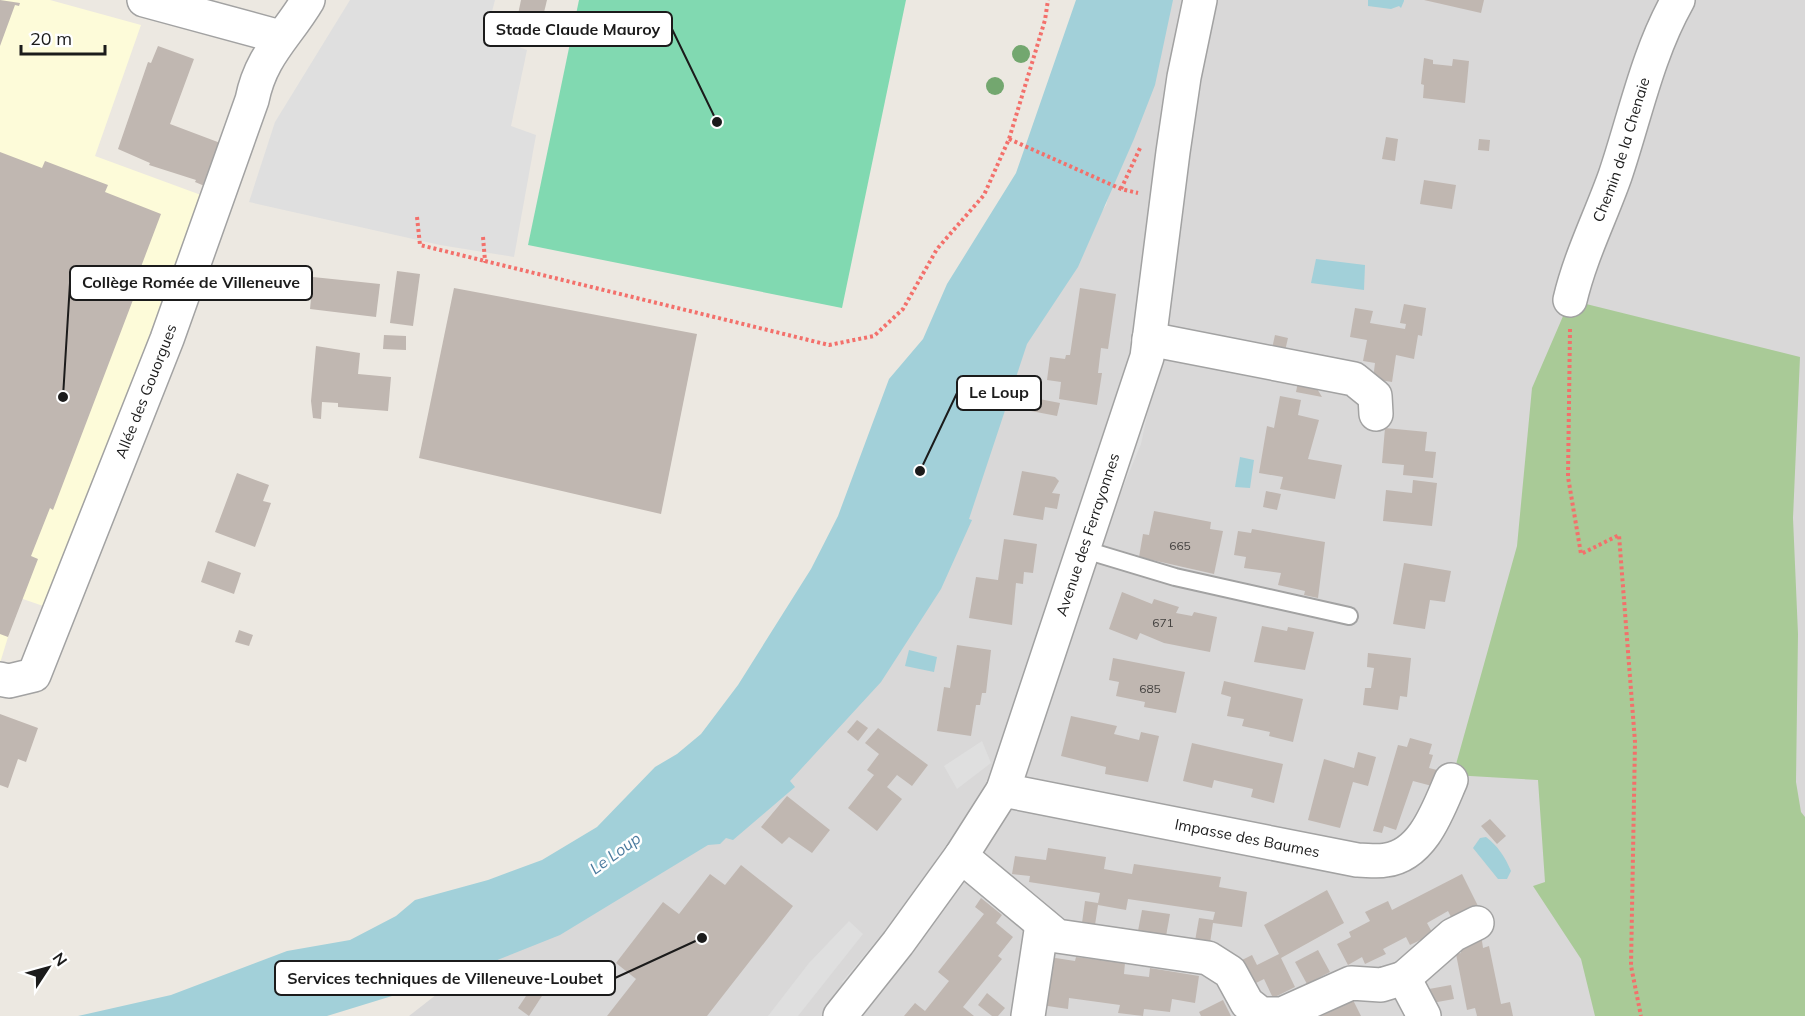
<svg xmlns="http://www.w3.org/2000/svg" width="1805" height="1016" font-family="Mulish,sans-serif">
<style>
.residential{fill:#d9d8d8}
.education{fill:#fdfbd9}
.forest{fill:#a9ca97}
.pitch{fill:#81d9b1}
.parking{fill:#dfdfdf}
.water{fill:#a2d0d9}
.building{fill:#c0b7b1}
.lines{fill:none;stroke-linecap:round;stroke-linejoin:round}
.lane-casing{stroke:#a2a2a2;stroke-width:20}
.street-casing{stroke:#a2a2a2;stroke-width:36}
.path{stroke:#f3706b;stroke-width:4;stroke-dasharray:3 3;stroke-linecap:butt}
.lane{stroke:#fff;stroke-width:16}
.street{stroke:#fff;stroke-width:33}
.tree{fill:#73a76f}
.labels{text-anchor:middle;stroke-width:5;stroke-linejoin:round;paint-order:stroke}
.number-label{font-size:12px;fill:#444240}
.street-label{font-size:15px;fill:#1b1b1b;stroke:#fff}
.water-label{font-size:16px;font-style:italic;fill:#4a7a9e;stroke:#fff}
.leader{fill:none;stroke:#1b1b1b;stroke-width:2}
.callout-dot{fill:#1b1b1b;stroke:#fff;stroke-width:2}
.callout{fill:#fff;stroke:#1b1b1b;stroke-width:2}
.callout-label{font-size:16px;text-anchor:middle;font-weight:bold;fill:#1b1b1b}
</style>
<rect width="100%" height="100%" fill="#ece8e1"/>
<!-- residential -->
<polygon class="residential" points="1165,0 1805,0 1805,1016 409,1016 755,745 1106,205"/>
<!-- education -->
<polygon class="education" points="0,0 50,0 141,25 95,156 201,195 49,608 20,598 0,663"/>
<!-- forest -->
<polygon class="forest" points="1570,300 1800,357 1793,518 1798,634 1796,782 1801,812 1805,817 1805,1016 1595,1016 1581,959 1533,886 1545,882 1538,780 1453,775 1517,546 1532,388"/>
<!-- pitch -->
<polygon class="pitch" points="579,0 906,0 842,308 528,245"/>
<!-- parking -->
<g class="parking">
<polygon points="350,0 495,0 486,35 527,50 511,126 536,135 514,257 440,245 249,202 275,122"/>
<polygon points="1157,368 1141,444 1121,492 1112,488"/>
<polygon points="982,741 991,763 957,789 944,766"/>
<polygon points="910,900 849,990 842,982"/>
<polygon points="849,921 863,934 798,1016 768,1016 809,963"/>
</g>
<!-- water -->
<g class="water">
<polygon points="1076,0 1173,0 1155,85 1134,139 1078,267 1027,344 969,519 972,520 941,589 881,682 790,781 795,787 733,840 726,838 720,844 708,845 560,935 457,976 327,1016 78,1016 171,995 287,951 350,940 396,916 415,900 488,880 542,860 597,827 655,767 677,754 701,734 738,685 811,569 838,516 889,379 923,339 947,284 1016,173"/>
<polygon points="1368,0 1404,0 1404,1 1401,8 1399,6 1391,9 1368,6"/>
<polygon points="1316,259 1365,265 1364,290 1311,283"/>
<polygon points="1240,457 1254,460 1250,488 1235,487"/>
<polygon points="909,650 937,657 934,672 905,666"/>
<path d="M1486,837C1498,846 1505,857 1511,871L1507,879H1498L1473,848L1480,838Z"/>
</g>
<!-- building -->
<g class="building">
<polygon points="0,0 20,3 19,6 15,5 0,46"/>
<polygon points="521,0 547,0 540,29 516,24"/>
<polygon points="1424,0 1484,0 1481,13"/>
<polygon points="158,46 194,59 170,124 223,144 207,187 195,182 196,180 149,165 150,163 118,149 148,62 151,63"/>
<polygon points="1424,58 1433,60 1433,64 1452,66 1453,59 1469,61 1465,103 1423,98 1424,85 1421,84"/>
<polygon points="1386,137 1398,139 1395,161 1382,159"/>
<polygon points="1479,139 1490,140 1489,151 1478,150"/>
<polygon points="0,152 42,168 45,161 108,185 105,192 161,214 136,280 107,269 103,279 136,292 53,510 50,508 31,556 38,559 8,637 0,634"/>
<polygon points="1424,180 1456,185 1452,209 1420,204"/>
<polygon points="397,271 420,274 413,326 390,323"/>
<polygon points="313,277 380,284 376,317 310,309"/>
<polygon points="454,288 697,334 661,514 419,458"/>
<polygon points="1080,288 1116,294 1108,349 1101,348 1098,373 1102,373 1097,405 1059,399 1061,382 1047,380 1050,357 1065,359 1066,355 1070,355"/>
<polygon points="1404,304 1426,308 1422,336 1418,335 1414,359 1396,355 1392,382 1373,379 1375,363 1363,361 1367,340 1350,337 1355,308 1373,311 1370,323 1405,329 1406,324 1400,323"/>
<polygon points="384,335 406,336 406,350 383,349"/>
<polygon points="1275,335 1288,338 1284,355 1271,353"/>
<polygon points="316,346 360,353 358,374 391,377 388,411 338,407 338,403 322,402 321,419 313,418 311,401"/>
<polygon points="1298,382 1316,387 1322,397 1296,392"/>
<polygon points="1280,396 1301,400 1298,415 1319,420 1308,459 1342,465 1335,499 1280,489 1283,477 1259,473 1267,426 1274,428"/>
<polygon points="1034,398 1060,403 1057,416 1031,411"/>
<polygon points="1385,428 1427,432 1425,451 1436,452 1433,478 1403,475 1404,465 1382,463"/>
<polygon points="1022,471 1055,477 1059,481 1052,493 1060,494 1057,509 1045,507 1043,520 1013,515"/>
<polygon points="237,473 269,485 263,501 271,503 255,547 215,532"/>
<polygon points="1413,480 1437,483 1432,526 1383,521 1386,490 1412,493"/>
<polygon points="1266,491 1281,494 1277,510 1263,507"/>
<polygon points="1154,511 1211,522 1210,529 1223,531 1214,574 1139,557 1143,534 1149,535"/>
<polygon points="1252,529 1325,542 1318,598 1304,595 1305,591 1278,585 1281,573 1244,568 1246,557 1234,555 1238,531 1251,533"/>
<polygon points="1004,539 1037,544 1033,573 1024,572 1023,584 1016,583 1012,625 969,618 976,577 998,580"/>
<polygon points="208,561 241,573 234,594 201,582"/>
<polygon points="1404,563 1451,571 1445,602 1430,600 1425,629 1393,624"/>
<polygon points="1122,592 1152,604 1154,599 1179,607 1176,613 1192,616 1194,612 1217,617 1210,652 1164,643 1140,633 1137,640 1109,629"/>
<polygon points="1262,626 1287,631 1288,627 1314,632 1305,670 1254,662"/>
<polygon points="239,630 253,635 249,646 235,642"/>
<polygon points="957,645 991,650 986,693 982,693 980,705 976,705 971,736 937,731 944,687 950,688"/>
<polygon points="1368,653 1411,658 1407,697 1400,696 1398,710 1363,705 1365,688 1371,688 1374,668 1367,667"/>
<polygon points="1113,658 1185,672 1176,713 1144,707 1145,702 1116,696 1119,682 1109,680"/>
<polygon points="1224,681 1303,699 1293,742 1269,736 1270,732 1242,726 1244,719 1227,716 1231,697 1221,694"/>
<polygon points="0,714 38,728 26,762 18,759 8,788 0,785"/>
<polygon points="1071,716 1117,726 1114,734 1139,740 1141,732 1159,736 1148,782 1105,774 1106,767 1061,756"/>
<polygon points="857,720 868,728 858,741 847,732"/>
<polygon points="878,728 928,765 912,786 897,775 887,787 902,799 877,831 848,808 874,775 867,770 879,754 865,743"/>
<polygon points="1410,738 1432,744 1429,754 1433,755 1429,768 1437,770 1432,786 1413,781 1396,830 1384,826 1382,833 1373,831 1398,745 1407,747"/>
<polygon points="1192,743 1283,764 1274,803 1251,797 1253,789 1214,780 1212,788 1183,781"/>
<polygon points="1358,752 1376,757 1368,786 1353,782 1340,828 1308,820 1324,759 1354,768"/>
<polygon points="787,796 830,830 812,853 789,837 782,844 761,827"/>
<polygon points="1490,819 1506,836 1497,844 1481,826"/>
<polygon points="1048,848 1106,857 1104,869 1132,874 1134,864 1221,877 1219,887 1247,892 1242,927 1213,923 1210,943 1195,941 1199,918 1213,920 1215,912 1128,899 1126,910 1098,905 1095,925 1082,923 1085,901 1098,903 1100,893 1029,882 1030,876 1012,874 1015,856 1046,860"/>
<polygon points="741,865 793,906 707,1016 607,1016 636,979 616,963 663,902 679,914 710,874 725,885"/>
<polygon points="1462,874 1478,906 1452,919 1448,911 1427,923 1433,934 1410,945 1406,937 1383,949 1386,954 1365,964 1362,957 1348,965 1337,944 1351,937 1349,932 1370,921 1365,912 1388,901 1392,910"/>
<polygon points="1327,890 1344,923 1281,958 1295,987 1273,998 1264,979 1254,984 1242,960 1252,955 1257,965 1279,954 1264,925"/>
<polygon points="981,898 1002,915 996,923 1013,937 998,956 1002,959 963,1007 974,1016 904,1016 915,1003 925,1011 949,981 938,972 984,914 975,907"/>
<polygon points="1142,910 1170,914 1166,936 1138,931"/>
<polygon points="1481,934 1483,948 1489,946 1501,1004 1510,1002 1513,1016 1477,1016 1475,1008 1467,1010 1456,954 1461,953 1458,939"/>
<polygon points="1318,950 1330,972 1307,984 1295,962"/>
<polygon points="1049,957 1075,961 1076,957 1125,963 1124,974 1149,977 1150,968 1199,976 1195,1003 1172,999 1170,1012 1144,1009 1143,1016 1118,1013 1120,1005 1069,998 1068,1009 1041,1005"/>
<polygon points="540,975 551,982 529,1016 518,1008"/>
<polygon points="1451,985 1454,999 1432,1003 1429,989"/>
<polygon points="987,993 1005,1008 998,1016 992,1016 978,1005"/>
<polygon points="1223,1000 1231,1016 1201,1016 1199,1012"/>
<polygon points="1353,1000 1361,1016 1321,1016"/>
</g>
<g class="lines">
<defs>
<polyline id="lane" points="1082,549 1175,577 1349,616"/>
<g id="street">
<polyline points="144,0 280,37"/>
<path id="s1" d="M1570,300C1580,257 1600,218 1615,176C1635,117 1647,55 1678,0"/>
<polyline points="1149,339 1354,379 1375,396 1376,414"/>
<path id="s2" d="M0,679L9,681L34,675L167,339L252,100C261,55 286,37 308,0"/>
<path id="s3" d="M1003,790L1357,860C1367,860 1377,862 1386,860C1423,855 1438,810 1451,780"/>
<polyline points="961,856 1057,936 1208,958 1230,972 1247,1003 1261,1014 1282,1014 1351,983 1381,985 1404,978 1424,1016"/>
<polyline points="1404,978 1453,935 1477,923"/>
<path id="s4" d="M840,1016L898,943L961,856L1003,790L1147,357L1173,152L1184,77L1200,0"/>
<polyline points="1028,1016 1042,924"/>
</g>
</defs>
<!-- lane casing -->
<use href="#lane" class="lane-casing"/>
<!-- street casing -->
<use href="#street" class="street-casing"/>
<!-- path -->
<g class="path">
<polyline points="1009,139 1121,189 1138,193"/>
<polyline points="1121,189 1141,146"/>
<polyline points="417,217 420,245 485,261"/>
<polyline points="483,237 485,261 829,345 874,336 903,309 937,249 984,195 1009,139 1045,20 1048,0"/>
<polyline points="1570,329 1568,477 1581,554 1619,535 1635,742 1631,966 1641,1016"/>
</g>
<!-- lane -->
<use href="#lane" class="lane"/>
<!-- street -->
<use href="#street" class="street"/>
</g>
<!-- trees -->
<g class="tree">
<circle cx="1021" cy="54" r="9"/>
<circle cx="995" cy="86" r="9"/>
</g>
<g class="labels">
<!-- number labels -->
<g class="number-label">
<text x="1180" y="550">665</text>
<text x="1163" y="627">671</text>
<text x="1150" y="693">685</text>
</g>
<!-- street labels -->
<g class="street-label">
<text dy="5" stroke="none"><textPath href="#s1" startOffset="159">Chemin de la Chenaie</textPath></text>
<text dy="5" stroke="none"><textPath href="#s2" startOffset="340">Allée des Gouorgues</textPath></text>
<text dy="5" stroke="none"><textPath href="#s4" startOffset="548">Avenue des Ferrayonnes</textPath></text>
<text dy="5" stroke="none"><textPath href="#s3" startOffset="249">Impasse des Baumes</textPath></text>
</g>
<!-- water labels -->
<g class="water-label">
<text transform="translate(615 853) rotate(-36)" y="6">Le Loup</text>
</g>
</g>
<!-- callouts -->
<path class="leader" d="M717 122L672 29M63 397L70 283M920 471L957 393M702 938L615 978"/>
<g class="callout-dot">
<circle cx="717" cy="122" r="6"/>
<circle cx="63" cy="397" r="6"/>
<circle cx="920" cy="471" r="6"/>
<circle cx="702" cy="938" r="6"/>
</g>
<g class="callout">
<rect x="484" y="12" width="188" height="34" rx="6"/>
<rect x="70" y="266" width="242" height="34" rx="6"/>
<rect x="957" y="376" width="84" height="34" rx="6"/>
<rect x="275" y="961" width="340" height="34" rx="6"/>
</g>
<g class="callout-label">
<text x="578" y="35">Stade Claude Mauroy</text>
<text x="191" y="288">Collège Romée de Villeneuve</text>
<text x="999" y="398">Le Loup</text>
<text x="445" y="984">Services techniques de Villeneuve-Loubet</text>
</g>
<!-- north arrow -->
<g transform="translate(48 968) rotate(54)" stroke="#ffffff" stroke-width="4.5" paint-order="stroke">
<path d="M0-4.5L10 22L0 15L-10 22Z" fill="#1b1b1b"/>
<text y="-9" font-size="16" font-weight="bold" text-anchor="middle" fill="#1b1b1b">N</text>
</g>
<!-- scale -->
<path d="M21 45v9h84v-9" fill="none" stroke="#1b1b1b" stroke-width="3"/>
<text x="30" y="45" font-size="18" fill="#1b1b1b" stroke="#ffffff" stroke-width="4.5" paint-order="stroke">20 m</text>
</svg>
